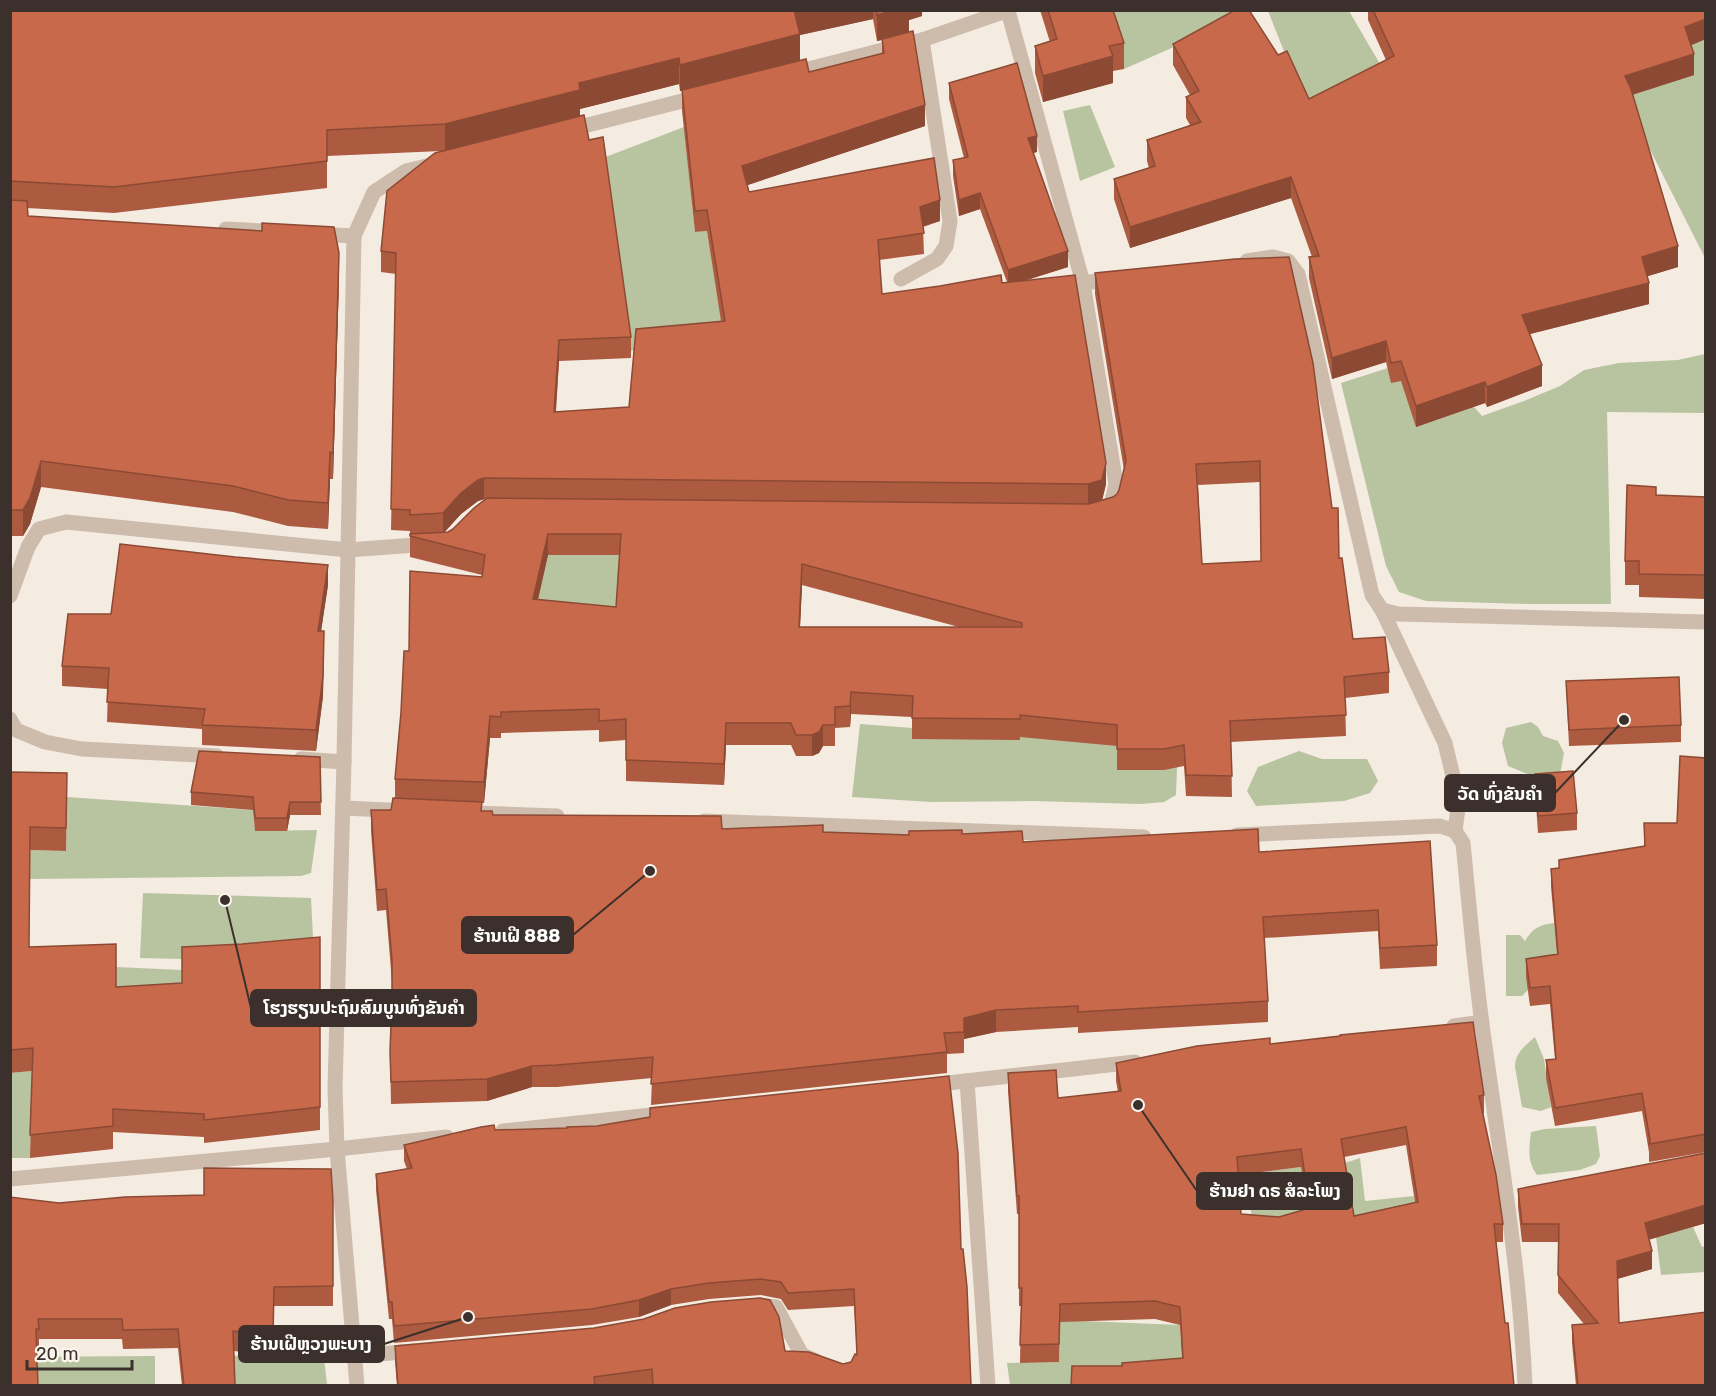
<svg xmlns="http://www.w3.org/2000/svg" width="1716" height="1396" font-family="Rubik,'Noto Sans Lao',sans-serif">
<style>
.green{fill:#b8c4a0}
.lines{fill:none;stroke-linecap:round;stroke-linejoin:round}
.service{stroke:#cdbbac;stroke-width:15}
.minor{stroke:#cdbbac;stroke-width:15}
.wall{fill:#ac5a40;fill-rule:evenodd}
.shaded-wall{fill:#8c4a34}
.building{fill:#c8694b;stroke:#8c4a34;stroke-width:1.5;fill-rule:evenodd}
.leader{fill:none;stroke:#3b302b;stroke-width:2}
.callout-dot{fill:#3b302b;stroke:#fbf5ee;stroke-width:2}
.callout{fill:#3b302b;stroke:#3b302b;stroke-width:2}
.callout-label{font-size:18px;text-anchor:middle;font-weight:bold;fill:#fff}
</style>
<rect width="100%" height="100%" fill="#f4ebe1"/>
<!-- green -->
<g class="green">
<polygon points="1104,11 1233,11 1237,19 1124,69"/>
<polygon points="1268,11 1349,11 1387,76 1312,100 1301,94"/>
<polygon points="1614,11 1685,48 1705,39 1705,258 1632,114"/>
<polygon points="1090,105 1115,167 1080,181 1063,111"/>
<polygon points="684,127 695,232 707,231 725,342 630,351 603,158"/>
<polygon points="1705,354 1705,413 1607,412 1611,604 1530,604 1426,601 1399,592 1386,566 1341,383 1388,368 1417,378 1416,427 1474,407 1482,416 1524,401 1560,386 1584,370 1619,363 1678,360"/>
<polygon points="550,546 570,555 621,555 616,626 534,615"/>
<polygon points="1023,661 1089,719 1177,767 1176,795 1164,802 1140,804 1033,801 931,802 852,797 860,724 939,730"/>
<polygon points="1531,722 1538,727 1543,736 1558,741 1564,753 1560,774 1537,778 1508,766 1502,743 1506,728"/>
<polygon points="1299,751 1322,759 1367,759 1378,781 1370,793 1344,801 1256,806 1247,791 1258,767"/>
<polygon points="67,797 253,810 255,831 317,830 311,873 301,876 29,879 30,850 66,851"/>
<polygon points="143,893 311,898 314,957 223,960 140,958"/>
<path d="M1554,923L1560,952L1549,955V969L1522,996H1506V935H1520L1525,941C1533,928 1539,925 1554,923Z"/>
<polygon points="116,967 182,970 182,1007 116,999"/>
<path d="M1535,1037L1544,1059L1551,1107L1541,1111L1522,1107L1515,1067C1515,1053 1525,1046 1535,1037Z"/>
<polygon points="33,1071 30,1158 11,1158 10,1073"/>
<path d="M1596,1126L1600,1156L1596,1164L1580,1170L1537,1175C1527,1162 1529,1148 1531,1132L1545,1129Z"/>
<polygon points="1360,1158 1365,1201 1414,1196 1418,1220 1254,1233 1246,1174 1301,1167 1309,1226 1342,1164"/>
<polygon points="1693,1227 1702,1247 1705,1246 1705,1272 1661,1275 1656,1237"/>
<polygon points="1060,1320 1180,1325 1183,1376 1071,1386 1010,1385 1007,1363 1059,1362"/>
<polygon points="199,1355 324,1357 327,1385 234,1386"/>
<polygon points="155,1356 155,1385 37,1385 10,1357"/>
</g>
<g class="lines">
<!-- service -->
<g class="service">
<polyline points="901,279 937,259 946,246 950,221 922,40"/>
<polyline points="10,596 28,547 39,529 66,522 348,550"/>
<polyline points="10,719 16,730 45,742 82,749 217,756"/>
<polyline points="301,759 344,762"/>
</g>
<!-- minor -->
<g class="minor">
<polyline points="1008,11 1083,283 1116,484 1110,509 1102,511"/>
<polyline points="789,74 922,40 1009,10"/>
<polyline points="568,130 702,96"/>
<polyline points="226,229 282,232"/>
<polyline points="315,234 354,236"/>
<path d="M1247,261L1273,257L1288,261L1298,274L1372,595L1382,610L1445,743L1459,801L1455,831L1463,843C1469,904 1474,964 1482,1024C1498,1145 1520,1264 1525,1386"/>
<polyline points="1083,283 1113,279"/>
<polyline points="348,550 429,544"/>
<polyline points="1382,610 1398,614 1706,622"/>
<polyline points="343,808 410,811"/>
<polyline points="473,813 557,816"/>
<polyline points="704,821 1144,837"/>
<polyline points="1237,835 1440,826 1455,831"/>
<polyline points="1454,1026 1482,1022"/>
<polyline points="967,1081 988,1386"/>
<polyline points="930,1085 1135,1062"/>
<polyline points="503,1131 670,1113"/>
<polyline points="10,1179 337,1149 447,1137"/>
<polyline points="756,1305 776,1307 802,1355 816,1361"/>
<polyline points="355,1356 415,1351"/>
<polyline points="357,1386 337,1149 335,1088 344,762 354,236 374,192 406,171 435,164"/>
</g>
</g>
<!-- wall -->
<g class="wall">
<path d="M10,10H922V16L909,20V32L925,126L747,185L749,192L940,221L923,227L924,254L879,260L882,294L1007,282L980,209L959,216L953,176V160L964,158L949,99V83L1037,152L1033,153L1068,267L1026,280L1106,484L1102,500L1113,497L1117,494L1119,490L1124,470L1095,294V273L1235,259L1339,558L1353,639L1389,672V693L1345,698L1346,736L1231,742L1232,797L1186,796L1184,766L1164,770H1117V746L1020,737V740L912,739V717L851,714L850,727L835,728V746H823L819,753L812,756H796L791,745H726L724,785L626,781V740L599,742V730L501,733V738H490L484,803H482V811L493,815L722,829L909,835L962,834L1023,842L1259,852L1430,841L1437,945V966L1380,969L1378,931L1264,938L1268,1001V1022L1078,1033V1027L996,1032L964,1039V1053L947,1054V1073L651,1105L652,1078L557,1087H532L487,1101L391,1104L390,1051L392,1005V982L386,910L377,911L371,831V810H391L395,798V779L409,651L482,577V575L410,557V531L391,530L396,274L381,272V251L441,151L327,156V188L114,213L27,208L28,216L339,279L333,479H330L328,529L288,526L233,512L41,487L30,524L23,536H10ZM873,19L877,41L882,40V54L809,72L800,60V35ZM679,84L680,91H682V111L695,232L707,231L721,321L629,407L556,412L559,361L631,358V337L589,140L580,116V109ZM1260,482L1261,561L1202,564L1198,485ZM485,499L453,529L448,532H444L461,514L478,501ZM548,555H620L616,607L538,600ZM802,585L959,627H800Z"/>
<polygon points="1040,10 1113,10 1124,43 1124,69 1113,71 1113,83 1043,102 1035,73 1035,46 1050,42"/>
<polygon points="1368,10 1706,10 1691,45 1694,75 1632,95 1678,267 1647,276 1649,304 1530,334 1542,386 1487,407 1485,403 1416,427 1401,381 1391,383 1386,362 1332,379 1309,278 1309,257 1312,257 1291,198 1130,248 1114,199 1114,179 1149,168 1147,161 1147,140 1190,125 1186,118 1186,97 1190,95 1173,65 1173,44 1278,55 1309,99 1386,60 1368,20"/>
<polygon points="1656,495 1706,497 1706,599 1639,597 1639,585 1625,585 1625,561"/>
<polygon points="328,585 321,631 324,652 323,696 316,751 202,745 202,729 107,722 108,689 62,686 62,666 111,614"/>
<polygon points="1566,681 1681,725 1681,742 1569,746"/>
<polygon points="320,757 321,815 290,815 287,831 255,831 253,810 191,805 191,792"/>
<polygon points="1706,758 1706,1152 1649,1162 1649,1152 1642,1111 1555,1126 1546,1078 1546,1060 1555,1059 1550,1004 1530,1006 1526,977 1526,959 1557,954 1551,887 1551,869 1559,868 1559,860 1644,847 1644,823 1677,823"/>
<polygon points="10,772 67,797 66,851 30,850 29,946 116,987 320,1107 320,1130 204,1143 204,1137 113,1132 113,1149 30,1158 32,1071 10,1073"/>
<polygon points="1535,774 1577,813 1577,830 1538,833 1535,790"/>
<path d="M1270,1044L1484,1095V1113L1483,1114L1503,1224V1242H1496L1505,1323L1122,1366L1182,1359L1180,1325L1155,1319L1060,1322L1059,1362L1020,1363L1021,1306H1019V1214H1017L1008,1091V1073L1058,1098L1118,1092L1116,1081V1063ZM1406,1145L1415,1202L1354,1216L1344,1157ZM1301,1167L1307,1209L1279,1217L1241,1214L1238,1175Z"/>
<polygon points="495,1130 961,1249 971,1386 397,1386 395,1362 395,1346 785,1351 843,1364 851,1362 857,1355 854,1306 788,1310 781,1299 761,1295 709,1299 671,1305 639,1317 592,1325 394,1343 392,1319 389,1319 376,1190 376,1174 407,1169 404,1161 404,1145"/>
<polygon points="1518,1189 1706,1223 1649,1239 1652,1269 1617,1279 1619,1323 1706,1386 1576,1386 1572,1343 1572,1325 1584,1324 1558,1293 1558,1242 1522,1242 1518,1207"/>
<polygon points="333,1200 333,1306 274,1306 273,1356 234,1351 235,1386 182,1386 178,1348 123,1349 122,1339 39,1339 39,1348 37,1348 10,1386 59,1203"/>
</g>
<!-- shaded-wall -->
<g class="shaded-wall">
<polygon points="794,10 873,10 873,19 800,35 800,61 680,91 680,65"/>
<polygon points="894,10 922,10 922,16 909,20 909,33 877,41 877,15"/>
<polygon points="1706,19 1706,39 1685,48 1685,27"/>
<polygon points="1694,54 1694,75 1625,97 1625,76"/>
<polygon points="1113,56 1113,83 1043,102 1043,76"/>
<polygon points="679,58 679,84 580,109 580,117 445,151 445,124 579,83"/>
<polygon points="925,105 925,126 742,187 742,166"/>
<polygon points="1037,136 1037,152 1028,154 1028,138"/>
<polygon points="1291,177 1291,198 1130,248 1130,227"/>
<polygon points="980,193 980,209 959,216 959,200"/>
<polygon points="940,200 940,221 920,227 920,207"/>
<polygon points="1678,246 1678,267 1642,278 1642,257"/>
<polygon points="1068,251 1068,267 1008,286 1008,270"/>
<polygon points="339,253 339,279 333,479 333,453"/>
<polygon points="1649,283 1649,304 1522,336 1522,315"/>
<polygon points="559,340 559,361 554,433 554,412"/>
<polygon points="1386,341 1386,362 1332,379 1332,358"/>
<polygon points="1542,365 1542,386 1487,407 1487,387"/>
<polygon points="1485,382 1485,403 1416,427 1416,406"/>
<polygon points="330,452 330,479 328,529 328,503"/>
<polygon points="41,461 41,487 30,524 23,536 23,510"/>
<polygon points="1106,463 1106,484 1102,501 1088,505 1088,484"/>
<polygon points="484,478 484,499 478,501 461,514 443,534 443,513 461,493 478,480"/>
<polygon points="548,534 548,555 533,620 533,599"/>
<polygon points="802,564 802,585 799,648 799,627"/>
<polygon points="328,565 328,585 318,651 318,631"/>
<polygon points="324,631 323,696 316,751 316,730"/>
<polygon points="851,692 851,714 850,727 850,706"/>
<polygon points="490,716 490,738 484,803 484,782"/>
<polygon points="726,723 726,745 724,785 724,764"/>
<polygon points="823,725 823,746 819,753 812,756 812,735"/>
<polygon points="290,802 290,815 287,831 287,818"/>
<polygon points="996,1010 996,1032 964,1039 964,1018"/>
<polygon points="532,1066 532,1087 487,1101 487,1079"/>
<polygon points="1706,1205 1706,1223 1645,1241 1645,1223"/>
<polygon points="1652,1251 1652,1269 1617,1279 1617,1261"/>
<polygon points="274,1287 274,1306 273,1356 273,1336"/>
<polygon points="671,1289 671,1305 639,1317 639,1300"/>
</g>
<!-- building -->
<g class="building">
<polygon points="10,10 794,10 800,34 680,65 679,58 579,83 580,90 445,124 327,130 327,161 114,187 10,181"/>
<polygon points="877,10 894,10 877,15"/>
<polygon points="1048,10 1113,10 1124,43 1109,46 1113,56 1043,76 1035,46 1057,39"/>
<polygon points="1235,10 1249,10 1278,55 1287,51 1309,99 1394,56 1373,10 1706,10 1706,19 1685,27 1694,54 1625,76 1631,89 1678,246 1642,257 1649,283 1522,315 1542,365 1487,387 1485,382 1416,406 1401,361 1391,363 1386,341 1332,358 1309,257 1319,256 1291,177 1130,227 1114,179 1155,166 1147,140 1201,122 1186,97 1199,91 1173,44"/>
<polygon points="913,31 925,105 742,166 749,192 934,158 940,200 920,207 924,233 878,240 882,294 940,286 1001,275 1002,283 1075,275 1106,463 1102,480 1088,484 484,478 478,480 461,493 443,513 410,515 410,510 391,509 396,253 381,251 387,191 435,153 584,115 589,140 603,137 631,337 559,340 554,412 629,407 636,329 725,321 707,210 695,211 682,90 806,59 809,72 884,53 882,39"/>
<polygon points="1017,63 1037,136 1028,138 1068,251 1008,270 980,193 959,200 953,160 968,157 949,83"/>
<polygon points="10,200 27,201 28,216 262,231 262,223 334,227 339,253 333,453 330,452 328,503 288,500 233,486 41,461 30,498 23,510 10,510"/>
<path d="M1289,257L1313,363L1332,508H1338L1339,558H1342L1353,639L1385,637L1389,672L1344,677L1346,715L1230,721L1232,776L1186,775L1184,745L1164,749H1117V725L1020,715V719L912,718L913,696L851,692L850,706L835,707V725H823L819,732L812,735H796L791,723H726L724,764L626,760V719L599,721V709L501,712V717L490,716L484,782L395,779L401,712L404,651H409L410,571L482,577L485,555L410,536V534L448,532L453,529L474,508L487,498L1089,504L1113,497L1117,494L1119,490L1126,461L1095,273L1235,259ZM1260,461L1261,561L1202,564L1196,464ZM548,534H621L616,607L533,599ZM802,564L1022,623V627H799Z"/>
<polygon points="1627,485 1656,487 1656,495 1706,497 1706,575 1639,574 1639,561 1625,561"/>
<polygon points="120,544 235,557 328,565 318,631 324,631 323,676 316,730 202,725 205,709 107,702 109,668 62,666 68,614 111,614"/>
<polygon points="1679,677 1681,725 1569,730 1566,681"/>
<polygon points="199,751 320,757 321,802 290,802 287,818 255,818 253,797 191,792"/>
<polygon points="1680,756 1706,758 1706,1134 1649,1144 1650,1140 1642,1093 1555,1108 1546,1060 1556,1059 1550,986 1530,988 1526,959 1558,954 1551,869 1559,868 1559,860 1645,846 1644,823 1677,823"/>
<polygon points="1573,771 1577,813 1538,816 1535,774"/>
<polygon points="10,772 67,773 66,828 30,827 29,947 116,944 116,987 182,983 182,947 242,944 320,937 320,1107 204,1120 204,1114 113,1109 113,1126 30,1135 33,1048 10,1050"/>
<polygon points="393,798 482,802 481,811 492,811 493,815 721,816 722,829 823,825 823,832 909,835 909,831 962,830 962,834 1022,831 1023,842 1258,829 1259,852 1430,841 1437,945 1380,948 1378,910 1263,917 1268,1001 1078,1012 1078,1006 996,1010 964,1018 964,1032 944,1033 947,1052 651,1084 653,1057 557,1065 532,1066 487,1079 391,1082 390,1051 392,1000 392,960 386,889 377,890 371,810 391,810"/>
<path d="M1473,1022L1484,1095L1479,1096L1496,1175L1503,1224H1494L1505,1323H1508L1514,1386H1071L1072,1366H1122V1363L1183,1358L1180,1307L1155,1301L1060,1304L1059,1344L1020,1345L1022,1288H1019V1196H1017L1008,1073L1056,1070L1058,1098L1121,1091L1116,1063L1197,1046L1270,1038V1044L1340,1036V1035ZM1406,1127L1418,1202L1354,1216L1341,1139ZM1301,1149L1310,1208L1279,1217L1241,1214L1237,1157Z"/>
<polygon points="949,1076 958,1153 961,1249 963,1249 967,1287 971,1386 653,1386 652,1369 594,1377 595,1386 398,1386 395,1346 594,1328 644,1319 675,1308 711,1302 760,1298 770,1300 779,1317 785,1351 809,1352 843,1364 851,1362 855,1354 857,1355 854,1289 788,1293 781,1282 761,1279 709,1283 671,1289 639,1300 592,1309 394,1326 392,1302 389,1302 376,1174 412,1168 404,1145 481,1127 494,1125 495,1130 567,1128 567,1127 597,1126 650,1117 650,1108"/>
<polygon points="1706,1153 1706,1205 1645,1223 1652,1251 1617,1261 1619,1323 1706,1312 1706,1386 1578,1386 1572,1325 1598,1323 1558,1275 1559,1224 1522,1224 1518,1189"/>
<polygon points="204,1168 331,1169 333,1200 333,1286 274,1287 273,1336 233,1331 235,1386 184,1386 178,1329 123,1330 122,1319 38,1319 39,1329 36,1329 38,1386 10,1386 10,1197 59,1203 125,1197 204,1195"/>
</g>
<!-- callouts -->
<path class="leader" d="M1624 720L1555 793M650 871L573 935M225 900L251 1008M1138 1105L1197 1191M468 1317L384 1344"/>
<g class="callout-dot">
<circle cx="1624" cy="720" r="6"/>
<circle cx="650" cy="871" r="6"/>
<circle cx="225" cy="900" r="6"/>
<circle cx="1138" cy="1105" r="6"/>
<circle cx="468" cy="1317" r="6"/>
</g>
<g class="callout">
<rect x="1445" y="775" width="110" height="36" rx="6"/>
<rect x="462" y="917" width="111" height="36" rx="6"/>
<rect x="251" y="990" width="225" height="36" rx="6"/>
<rect x="1197" y="1173" width="155" height="36" rx="6"/>
<rect x="239" y="1326" width="145" height="36" rx="6"/>
</g>
<g class="callout-label">
<text x="1500" y="800">ວັດ ທົ່ງຂັນຄຳ</text>
<text x="517" y="942">ຮ້ານເຝີ 888</text>
<text x="364" y="1014">ໂຮງຮຽນປະຖົມສົມບູນທົ່ງຂັນຄຳ</text>
<text x="1275" y="1197">ຮ້ານຢາ ດຣ ສໍລະໂພງ</text>
<text x="311" y="1350">ຮ້ານເຝີຫຼວງພະບາງ</text>
</g>
<!-- border -->
<rect width="1716" height="1396" fill="none" stroke="#3b302b" stroke-width="24"/>
<!-- scale -->
<path d="M27 1360v9h105v-9" fill="none" stroke="#3b302b" stroke-width="3"/>
<text x="36" y="1360" font-size="18" fill="#3b302b" stroke="#fbf5ee" stroke-width="4.5" paint-order="stroke">20 m</text>
</svg>
